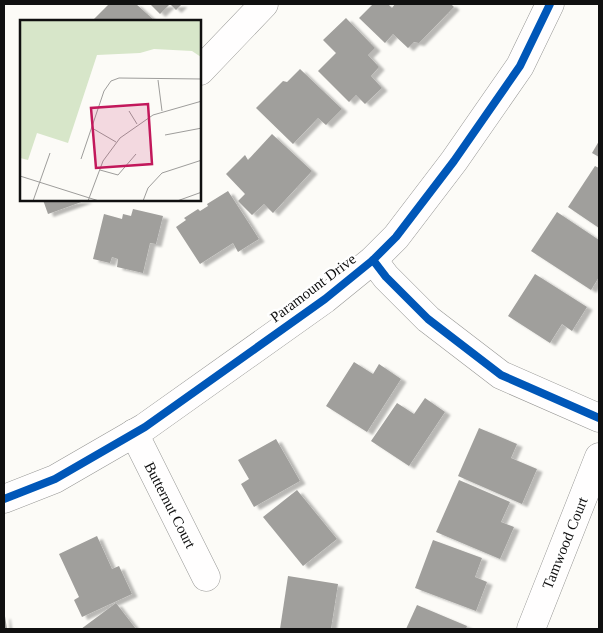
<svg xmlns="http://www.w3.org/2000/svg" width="603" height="633" font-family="Georgia,serif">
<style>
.building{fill:#a09f9c;filter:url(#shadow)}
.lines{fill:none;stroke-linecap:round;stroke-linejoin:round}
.minor-casing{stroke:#969694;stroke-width:29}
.minor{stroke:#fffefe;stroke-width:28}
.cycleway-casing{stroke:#fff;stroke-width:11}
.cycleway{stroke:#0057b8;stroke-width:8}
.labels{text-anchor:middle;stroke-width:5;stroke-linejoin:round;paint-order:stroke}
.street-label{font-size:15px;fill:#101010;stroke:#fff}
.inset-road{fill:none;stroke:#9e9d9b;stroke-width:1}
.view{fill:#c2185b;fill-opacity:0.15;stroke:#c2185b;stroke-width:2.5}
.inset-edge{fill:none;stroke:#101010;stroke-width:2.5}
</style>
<defs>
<filter id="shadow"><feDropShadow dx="5.5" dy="3" stdDeviation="1" flood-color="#0004"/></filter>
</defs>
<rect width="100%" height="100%" fill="#fcfbf7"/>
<!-- building -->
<g class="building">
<polygon points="109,4 136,4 155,21 92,21"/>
<polygon points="150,4 170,4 160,14"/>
<polygon points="170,4 182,4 176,10"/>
<polygon points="373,4 388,4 392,8 395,4 451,4 454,7 419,43 414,42 408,48 393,34 385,43 359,18"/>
<polygon points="346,18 375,48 368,55 379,67 371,76 382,88 365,104 356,95 349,102 318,71 336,53 323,40"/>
<polygon points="300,69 342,109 326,125 318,118 293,144 256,108 283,81 287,82"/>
<polygon points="272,134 312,171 273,213 264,204 252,215 238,201 245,194 226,174 245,155 248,160"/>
<polygon points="599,141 599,157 592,153"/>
<polygon points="595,166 599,168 599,228 568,207"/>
<polygon points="228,191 259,239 238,252 233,243 200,264 176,227 186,220 184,218 198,209 200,211 208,206 207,204"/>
<polygon points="43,200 87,200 48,214"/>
<polygon points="133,209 163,216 156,244 150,243 143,273 117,267 118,259 112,257 110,263 93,259 104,214 122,219 123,214 131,216"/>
<polygon points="557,212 599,240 599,277 591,290 531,251"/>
<polygon points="535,274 587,307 572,331 562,324 550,343 508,316"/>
<polygon points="354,362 373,374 379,364 401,379 367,432 326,406"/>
<polygon points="425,398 445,412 409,466 371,441 397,403 414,414"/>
<polygon points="479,428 517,444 511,458 537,469 522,504 458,476"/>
<polygon points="276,439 300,481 254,507 241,484 249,479 238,460"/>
<polygon points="459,480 510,502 501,522 514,527 500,559 436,532"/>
<polygon points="297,490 337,539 303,566 263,517"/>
<polygon points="97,536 112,569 119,566 132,594 82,617 74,600 79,597 59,554"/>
<polygon points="433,540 482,558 475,577 487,582 476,611 415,588"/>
<polygon points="288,576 338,584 331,629 280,629"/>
<polygon points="116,603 136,629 81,629"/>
<polygon points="417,605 467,626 466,629 406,629"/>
<polygon points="4,616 5,616 7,629 4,629"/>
</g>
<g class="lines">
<defs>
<g id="minor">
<polyline points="200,71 264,4"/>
<polyline points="373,260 386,277 428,319 501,375 599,418"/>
<polyline points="134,433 206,577"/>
<polyline points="4,499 55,479 145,427 325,299 373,260 396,237 454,161 520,66 550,4"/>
<polyline points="531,629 599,457"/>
</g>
</defs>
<!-- minor casing -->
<use href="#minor" class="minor-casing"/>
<!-- minor -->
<use href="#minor" class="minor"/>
<defs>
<g id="cycleway">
<polyline points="373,260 386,277 428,319 501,375 599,418"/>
<polyline points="4,499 55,479 145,427 325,299 373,260 396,237 454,161 520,66 550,4"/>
</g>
</defs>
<!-- cycleway casing -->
<use href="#cycleway" class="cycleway-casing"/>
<!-- cycleway -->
<use href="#cycleway" class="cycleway"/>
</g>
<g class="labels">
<!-- street labels -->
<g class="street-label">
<text transform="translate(313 288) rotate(-37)" y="5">Paramount Drive</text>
<text transform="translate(170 505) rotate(63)" y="5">Butternut Court</text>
<text transform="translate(565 543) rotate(-68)" y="5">Tamwood Court</text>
</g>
</g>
<!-- overview -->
<g transform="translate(20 20)">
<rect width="181" height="181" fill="#fcfbf7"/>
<path d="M0,0H181V37L172,31L134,29L120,33L77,35L48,123L17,113L8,140L0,138Z" fill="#d7e6c9"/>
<path class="inset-road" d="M138,60L142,91M109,91L117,104M72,108L96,122M145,115L182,108M61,139L84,71L91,61L99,58L182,59M80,150L98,155L116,134M0,156L79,181M13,181L30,133M68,181L83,141L100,118L133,95L182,81M123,181L128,168L142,153L182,140M157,181L182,172"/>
<path class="view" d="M128,84L132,144L76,148L71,88Z"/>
<rect width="181" height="181" class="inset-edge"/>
</g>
<!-- border -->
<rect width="603" height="633" fill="none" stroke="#101010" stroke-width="10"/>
</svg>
